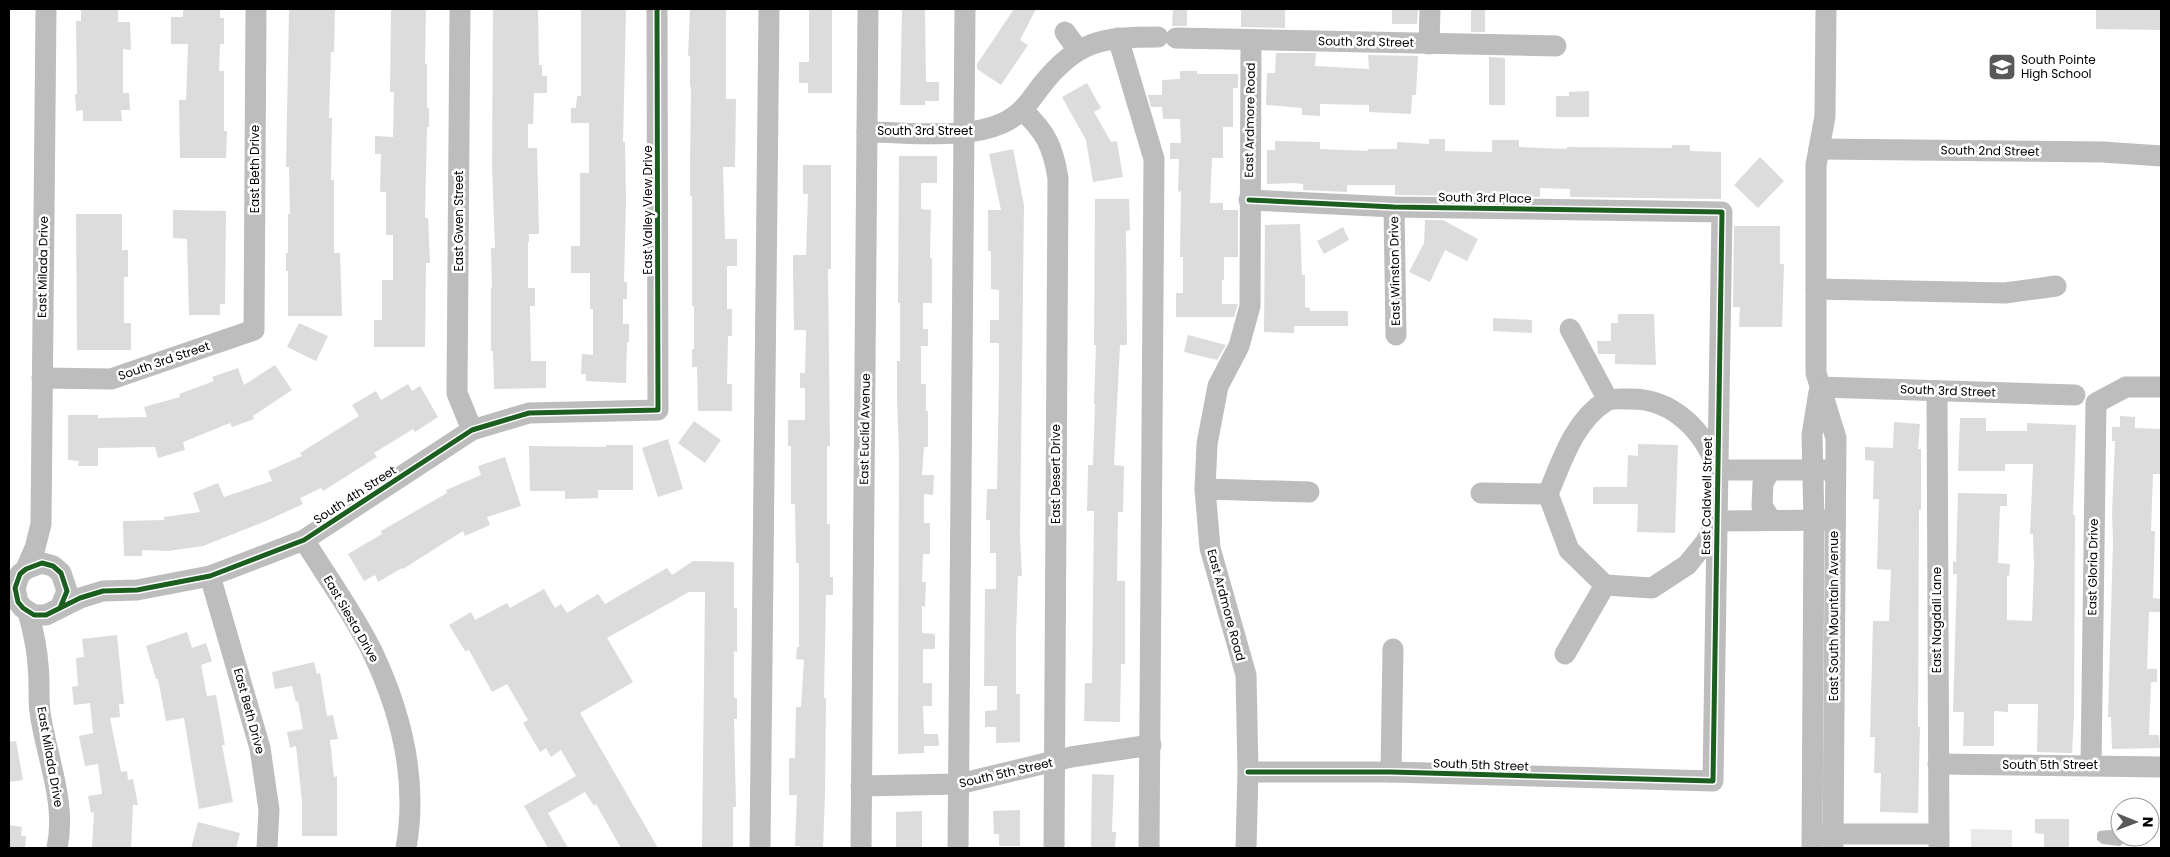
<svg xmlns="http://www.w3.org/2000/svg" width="2170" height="857" font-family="Poppins,sans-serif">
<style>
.green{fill:#e9e9e9}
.water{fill:#bbb}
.building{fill:#dcdcdc}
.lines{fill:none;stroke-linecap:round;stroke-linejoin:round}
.minor{stroke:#bdbdbd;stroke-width:21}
.cycleway-casing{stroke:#fff;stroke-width:8}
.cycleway{stroke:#1b5e20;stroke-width:5}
.labels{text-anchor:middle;stroke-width:5;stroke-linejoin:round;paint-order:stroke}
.street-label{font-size:12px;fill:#000;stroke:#fff}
.poi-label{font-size:12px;fill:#000;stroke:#fff;text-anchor:start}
</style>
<rect width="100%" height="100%" fill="#fff"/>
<!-- green -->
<polygon class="green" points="1971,829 2012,830 2012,848 1971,848"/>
<!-- water -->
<polygon class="water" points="2119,829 2120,837 2126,837 2126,841 2120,846 2102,844 2097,840 2097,834 2099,831"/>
<!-- building -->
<g class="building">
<polygon points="81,9 118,9 118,22 130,22 131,50 123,49 123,93 129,93 130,110 121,110 122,121 83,121 83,110 76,111 75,94 77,94 76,21 81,21"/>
<polygon points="183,9 220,9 220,18 224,18 224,44 220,44 219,71 224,71 224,131 227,131 226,158 180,158 179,100 186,100 188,44 171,44 171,17 183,17"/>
<polygon points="289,9 335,9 334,52 331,52 329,118 332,118 331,180 334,180 334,253 340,253 342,316 288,316 288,271 286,271 286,253 288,253 288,214 290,214 289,167 286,167"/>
<polygon points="391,9 426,9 425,64 427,64 427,108 429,108 429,127 427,127 425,218 428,218 430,263 426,263 425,347 374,347 374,320 382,320 382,280 393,280 393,235 386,235 386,192 380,192 381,154 375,154 375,136 393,137 394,92 390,92"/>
<polygon points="493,9 538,9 539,65 542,65 542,76 547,76 547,93 534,93 533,124 528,124 528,148 537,148 539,234 529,234 529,242 528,242 528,288 535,288 535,306 530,306 531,361 546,361 546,388 494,389 493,351 491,351 491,288 492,288 491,248 495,248 492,165"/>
<polygon points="581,9 626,9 623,142 625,142 626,200 624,282 627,282 627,299 623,299 623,324 629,324 629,342 627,342 626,383 586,381 586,374 581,374 582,354 593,355 593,309 590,309 590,273 571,273 571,246 580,246 580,173 589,173 589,123 571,123 571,108 576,108 577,96 581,96"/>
<polygon points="690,9 726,9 726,99 736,99 735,167 723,167 725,239 737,239 737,266 727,266 727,309 732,309 732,336 728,336 727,384 732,384 732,411 698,411 697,367 692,367 692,349 694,349 694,306 692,306 692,196 690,196 690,167 691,87 690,87 690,56 688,56"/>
<polygon points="809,9 832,9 832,93 808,93 808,83 799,83 799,62 809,62"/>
<polygon points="925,9 926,82 939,82 939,101 925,101 925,105 900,105 902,10"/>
<polygon points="1014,9 1036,9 1020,40 1028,45 1001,85 977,69 977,64"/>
<polygon points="1173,9 1187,9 1187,26 1172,26"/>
<polygon points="1241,9 1285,9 1285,28 1241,27"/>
<polygon points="1392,9 1418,9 1417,24 1392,24"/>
<rect x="1471" y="9" width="14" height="23"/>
<polygon points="2096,9 2161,9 2161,30 2096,29"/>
<polygon points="1276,53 1316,53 1315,66 1369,69 1368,55 1418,56 1416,95 1412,95 1411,114 1369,112 1369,105 1320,104 1320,116 1302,115 1302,108 1266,105 1267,73 1275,73"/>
<polygon points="1489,57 1505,58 1505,105 1489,105"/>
<polygon points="1180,71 1197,71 1197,74 1238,74 1238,88 1233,88 1233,127 1223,127 1223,158 1212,158 1210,203 1223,203 1223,210 1238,210 1238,257 1224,257 1224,280 1222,280 1222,304 1238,304 1234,317 1176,317 1176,293 1183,293 1183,257 1180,257 1181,192 1178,191 1179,159 1170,159 1170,143 1181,143 1180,119 1163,119 1162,107 1151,107 1148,95 1162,95 1162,80 1180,79"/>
<polygon points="1087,83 1101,108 1094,112 1111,142 1117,141 1123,177 1093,182 1086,140 1062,97"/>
<polygon points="1589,91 1589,117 1556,117 1556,96 1569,96 1569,92"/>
<polygon points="1429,139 1445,139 1445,151 1492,152 1492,140 1519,140 1519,147 1567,149 1567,147 1672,148 1672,145 1690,145 1690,151 1721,152 1721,199 1570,197 1570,189 1540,188 1540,197 1395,195 1395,185 1347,185 1347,192 1303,190 1303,184 1294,183 1267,184 1267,150 1275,150 1275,141 1320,142 1320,149 1368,151 1368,149 1397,149 1397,142 1429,144"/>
<polygon points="1013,149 1024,205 1020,536 1022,576 1018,576 1016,635 1016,694 1020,694 1020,742 996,743 996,727 985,727 985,711 997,710 997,686 984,686 985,589 996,589 996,553 990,553 990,520 986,520 987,489 997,489 999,376 999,343 990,343 990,320 999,320 999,290 991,289 991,251 988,251 988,210 1001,210 989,154"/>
<polygon points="899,156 937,156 937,183 921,183 921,209 931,210 930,258 932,258 932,303 923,303 923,329 928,329 928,346 921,346 921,384 926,384 926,411 928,411 928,447 924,447 922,475 934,475 933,495 924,494 924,523 930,523 930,554 923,554 922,582 926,582 925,607 922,606 922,633 935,634 935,649 923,649 923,683 932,683 932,706 923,706 924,734 938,734 939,746 924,746 924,753 898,754 899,456 897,398 897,361 900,361 900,303 898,303"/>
<polygon points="1760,157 1784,181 1758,208 1734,185"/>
<polygon points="803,165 831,165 831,269 828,269 830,446 827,446 827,524 830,524 830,577 833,577 833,595 826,595 824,698 826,698 825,794 823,848 800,848 800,846 795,846 797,795 789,795 789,758 795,758 796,707 801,707 804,660 796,659 797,647 799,647 799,563 796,563 795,504 791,504 791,446 788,446 788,420 805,420 805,388 800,388 800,373 805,373 806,330 794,330 793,269 793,255 806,255 808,194 803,194"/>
<polygon points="1095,199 1129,199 1130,230 1126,231 1127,345 1120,345 1114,465 1124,466 1123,512 1118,512 1117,581 1125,581 1125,664 1121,664 1120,722 1084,721 1085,683 1092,683 1094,511 1087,511 1088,465 1093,465 1095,404 1094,404 1096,345 1094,345"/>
<polygon points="173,210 226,211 225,304 220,304 220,315 189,315 187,239 173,238"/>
<polygon points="76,214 122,214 122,250 128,250 128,277 124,277 124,323 131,323 131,350 77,350"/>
<polygon points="1425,220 1443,220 1478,239 1467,261 1445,250 1430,282 1409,272 1424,243"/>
<polygon points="1300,224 1302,275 1305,275 1305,307 1310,308 1310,311 1348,311 1348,326 1294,326 1294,333 1264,332 1265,225"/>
<polygon points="1734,226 1780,226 1780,264 1784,264 1782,327 1739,327 1740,307 1733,307"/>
<polygon points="1343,227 1349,240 1324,254 1317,241"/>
<polygon points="1618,314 1654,314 1656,365 1615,364 1615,354 1598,354 1597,341 1611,341 1611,323 1618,323"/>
<polygon points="1493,318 1532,320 1532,333 1493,331"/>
<polygon points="299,323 328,336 316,361 287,347"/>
<polygon points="1188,335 1226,345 1217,360 1184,352"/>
<polygon points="275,365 292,390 253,416 254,419 232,427 230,423 183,442 185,450 158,458 155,447 98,448 98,466 78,466 79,461 68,460 68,415 98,415 98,418 147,417 144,407 180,397 179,394 214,381 212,377 238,368 244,385"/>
<polygon points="408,384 412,391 420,386 438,417 415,432 413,429 374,453 377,457 323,491 321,488 300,498 303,504 266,521 203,546 168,551 142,550 142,556 124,556 123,521 164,520 164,517 200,512 193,493 218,483 224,497 272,481 268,471 302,456 300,453 359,416 352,405 376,391 381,400"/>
<polygon points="2120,416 2135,417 2135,428 2161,429 2161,474 2153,474 2151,531 2155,531 2153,598 2161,599 2160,612 2149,612 2147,669 2157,669 2157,682 2151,682 2149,735 2159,735 2160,748 2112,749 2111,717 2108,717 2113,542 2112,512 2115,441 2112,441 2112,427 2120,427"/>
<polygon points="1960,418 1986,418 1986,431 2027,431 2027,423 2076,425 2073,515 2075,515 2074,717 2072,753 2037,752 2038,704 2008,704 2008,712 1994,711 1994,746 1963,746 1964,712 1953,712 1957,574 1953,574 1953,561 1956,562 1958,493 2007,494 2007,506 2000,506 1998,563 2010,564 2009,576 2007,576 2007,620 2032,621 2034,566 2033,534 2030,534 2033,464 2005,464 2005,471 1958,471"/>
<polygon points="694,421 721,440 705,463 678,443"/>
<polygon points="1894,422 1920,424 1918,449 1921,449 1921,510 1919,510 1918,727 1920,727 1918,813 1880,812 1881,773 1874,773 1875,737 1870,737 1873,621 1889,621 1891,570 1877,569 1879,499 1873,499 1874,461 1865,460 1865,447 1893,448"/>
<polygon points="668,439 683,489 658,497 642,448"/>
<polygon points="1638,444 1678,445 1675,533 1637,532 1638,504 1593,504 1593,487 1627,487 1628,455 1638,456"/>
<polygon points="606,445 633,445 633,490 598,490 598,498 565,499 565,491 530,491 529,446 606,447"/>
<polygon points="505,457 521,506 487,517 490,525 465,536 463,531 403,569 402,568 378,582 375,575 364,581 348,554 382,534 381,531 447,493 446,490 481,475 478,466"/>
<polygon points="693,561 734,562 734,608 737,608 737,652 734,651 734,698 737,698 737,719 734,719 736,807 733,807 733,848 702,848 705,592 689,592 607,638 633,682 580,713 658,848 621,848 596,804 594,806 585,792 548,813 568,848 548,848 524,806 576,776 561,750 551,757 546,748 540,752 523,723 528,720 507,684 492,692 469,650 465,651 449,625 471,612 475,620 507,603 510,608 544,589 555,608 561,604 567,613 598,594 605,604 667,568 672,575"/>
<polygon points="187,632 192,648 206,643 212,661 201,665 207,696 216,695 225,745 222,745 233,802 199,809 184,718 166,721 158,679 156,679 146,646"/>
<polygon points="117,635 124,704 119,704 120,717 110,718 121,772 127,771 128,780 133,779 138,805 133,805 131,848 92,848 94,812 91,813 88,796 102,794 98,764 85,766 79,736 93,733 90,703 74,705 72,687 78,686 76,658 84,657 82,639"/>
<polygon points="314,662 317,674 320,673 327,716 333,715 338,739 330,740 334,777 337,776 337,836 302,836 302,801 296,746 290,748 287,732 303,729 298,701 296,702 292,686 275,689 272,672"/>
<polygon points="16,741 23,780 9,782 9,742"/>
<polygon points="1092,774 1114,775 1112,832 1116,832 1115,848 1091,848"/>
<polygon points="1020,810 1020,846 999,846 999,834 994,834 993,811"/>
<polygon points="922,811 922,848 896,848 896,812"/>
<polygon points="2035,819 2069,819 2069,848 2044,848 2044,834 2035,833"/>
<polygon points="198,822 240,833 236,848 191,848"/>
<polygon points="9,825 22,827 21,836 26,836 25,848 9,848"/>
</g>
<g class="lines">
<!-- minor -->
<g class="minor">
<polyline points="460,9 457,393 472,430"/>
<polyline points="1826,9 1825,116 1816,165 1816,373 1836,438 1833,848"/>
<polyline points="1065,32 1078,50"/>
<polyline points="1118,38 1154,159 1149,848"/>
<polyline points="1176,38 1556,46"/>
<polyline points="1429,44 1430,9"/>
<path d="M1023,111C1046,132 1053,147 1058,178L1054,848"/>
<path d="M867,132C909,132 966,140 1003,123C1022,114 1029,102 1041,86C1077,40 1102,37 1158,37"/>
<polyline points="1819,149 2103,152 2161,156"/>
<polyline points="1394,207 1396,335"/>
<polyline points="1816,289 2005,293 2056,286"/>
<polyline points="1570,329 1608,400"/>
<polyline points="42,378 111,379 254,330 256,9"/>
<polyline points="1820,387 2075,395"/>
<polyline points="1937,391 1939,848"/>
<polyline points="1770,471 1763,483 1762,506 1771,520"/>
<polyline points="1205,489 1309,492"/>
<polyline points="1481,493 1548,494"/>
<path d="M1835,520L1717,521L1705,543L1687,565L1652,588L1605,585L1569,550L1548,494C1562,461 1574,421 1606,401C1612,398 1623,399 1629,399C1673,398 1704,431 1718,470H1835"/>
<path d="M304,540C327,577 353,613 372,651C401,712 418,781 406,848"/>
<polyline points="26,569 35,548 41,524 46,9"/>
<polyline points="210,576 260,748 269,810 267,848"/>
<polyline points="60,608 67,591 61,573 53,566 42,563 26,569 20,574 15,588 18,602 23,608 34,615 46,615 80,598 103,591 137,590 210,576 304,540 472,430 529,413 658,410 657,9"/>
<path d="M28,612C33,630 37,647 38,665C40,681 38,696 40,712C46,757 67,802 57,848"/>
<polyline points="1565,654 1605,585"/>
<polyline points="1938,764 2161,767"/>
<polyline points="2091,766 2096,403 2126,387 2161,387"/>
<polyline points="1248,772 1391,772 1713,781 1722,212 1394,207 1249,200"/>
<polyline points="1391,772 1393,649"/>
<polyline points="861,786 959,784 1071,757 1151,745"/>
<polyline points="1819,834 1939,834"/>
<polyline points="760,848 769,9"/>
<polyline points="861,848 868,9"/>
<polyline points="958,848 965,9"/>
<polyline points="1246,848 1248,772 1246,675 1210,548 1205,489 1207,444 1218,386 1239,346 1250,306 1251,40"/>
<polyline points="1812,848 1814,520 1812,435 1819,392"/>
</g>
<defs>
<g id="cycleway">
<polyline points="60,608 67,591 61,573 53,566 42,563 26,569 20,574 15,588 18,602 23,608 34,615 46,615 80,598 103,591 137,590 210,576 304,540 472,430 529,413 658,410 657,9"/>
<polyline points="1248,772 1391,772 1713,781 1722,212 1394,207 1249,200"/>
</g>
</defs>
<!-- cycleway casing -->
<use href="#cycleway" class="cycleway-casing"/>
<!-- cycleway -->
<use href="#cycleway" class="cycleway"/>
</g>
<!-- icons -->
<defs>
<symbol id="school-square" viewBox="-11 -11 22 22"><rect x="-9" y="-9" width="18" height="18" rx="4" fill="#595959" stroke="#fff"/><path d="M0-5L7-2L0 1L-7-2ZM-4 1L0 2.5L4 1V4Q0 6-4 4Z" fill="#fff"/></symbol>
</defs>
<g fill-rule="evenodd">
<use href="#school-square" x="1986" y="51" width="32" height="32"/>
</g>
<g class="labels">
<!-- street labels -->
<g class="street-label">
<text transform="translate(1366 42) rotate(1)" y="4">South 3rd Street</text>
<text transform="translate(1250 120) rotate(-89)" y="4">East Ardmore Road</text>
<text x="925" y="135">South 3rd Street</text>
<text transform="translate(1990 151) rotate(1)" y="4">South 2nd Street</text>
<text transform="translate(255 169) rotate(-90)" y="4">East Beth Drive</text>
<text transform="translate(1485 198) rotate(1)" y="4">South 3rd Place</text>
<text transform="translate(648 210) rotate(-90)" y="4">East Valley View Drive</text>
<text transform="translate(459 221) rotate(-90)" y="4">East Gwen Street</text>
<text transform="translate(43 267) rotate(-89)" y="4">East Milada Drive</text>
<text transform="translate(1395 271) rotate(-91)" y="4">East Winston Drive</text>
<text transform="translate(164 361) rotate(-19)" y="4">South 3rd Street</text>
<text transform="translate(1948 391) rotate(2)" y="4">South 3rd Street</text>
<text transform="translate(865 429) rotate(-89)" y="4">East Euclid Avenue</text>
<text transform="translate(1056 474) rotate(-90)" y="4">East Desert Drive</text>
<text transform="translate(355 495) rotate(-33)" y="4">South 4th Street</text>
<text transform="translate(1707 496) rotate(-89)" y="4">East Caldwell Street</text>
<text transform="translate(2093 567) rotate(-89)" y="4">East Gloria Drive</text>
<text transform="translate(1226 605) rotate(75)" y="4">East Ardmore Road</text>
<text transform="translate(1834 616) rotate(-90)" y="4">East South Mountain Avenue</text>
<text transform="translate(351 619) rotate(60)" y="4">East Siesta Drive</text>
<text transform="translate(1937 620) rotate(-90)" y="4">East Nagdali Lane</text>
<text transform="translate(249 711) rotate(75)" y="4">East Beth Drive</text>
<text transform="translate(50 757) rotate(80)" y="4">East Milada Drive</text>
<text transform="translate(1481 765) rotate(2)" y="4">South 5th Street</text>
<text x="2050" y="769">South 5th Street</text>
<text transform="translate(1006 773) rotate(-13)" y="4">South 5th Street</text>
</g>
<!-- poi labels -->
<g class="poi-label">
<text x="2021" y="64">South Pointe<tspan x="2021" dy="14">High School</tspan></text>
</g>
</g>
<!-- border -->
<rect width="2170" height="857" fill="none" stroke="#000000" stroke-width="20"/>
<!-- north arrow -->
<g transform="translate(2135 822) rotate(91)"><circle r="24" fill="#ffffff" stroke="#999999"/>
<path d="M0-4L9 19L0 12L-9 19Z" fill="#595959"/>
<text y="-8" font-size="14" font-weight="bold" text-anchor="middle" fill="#000000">N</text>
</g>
</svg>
